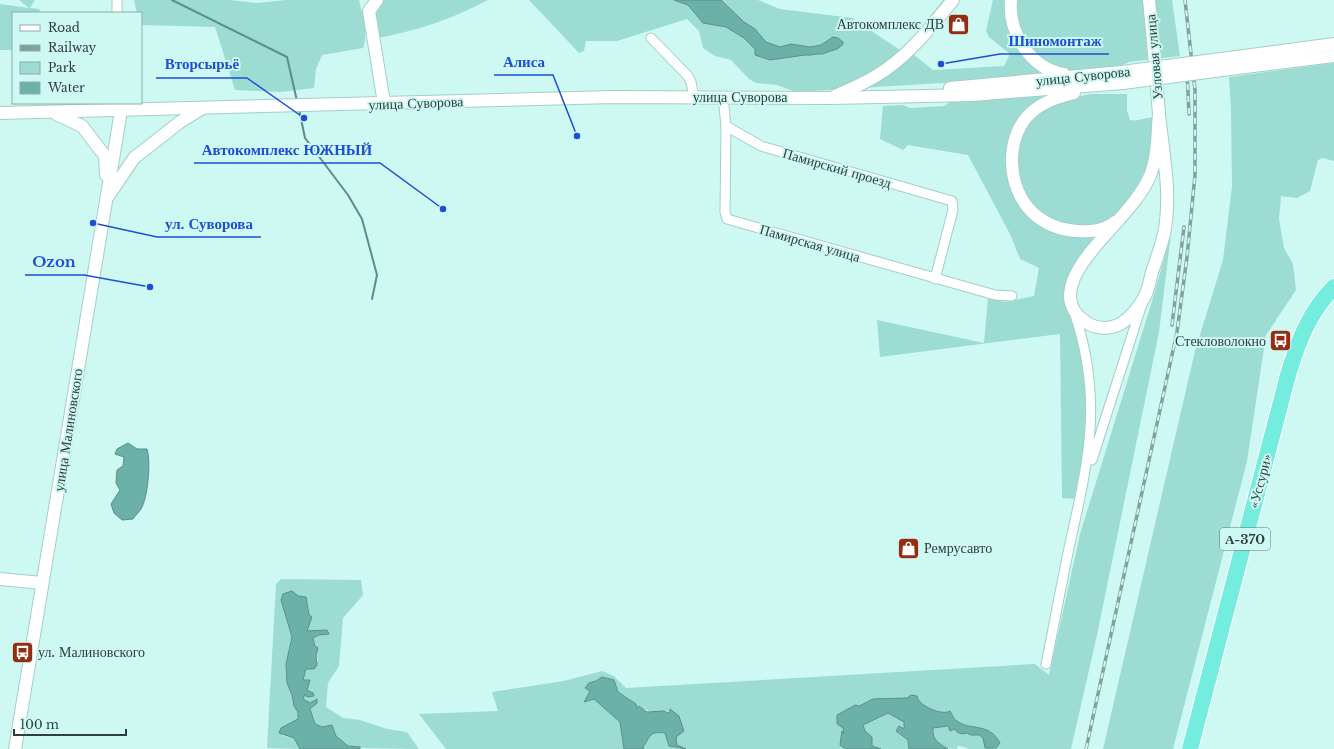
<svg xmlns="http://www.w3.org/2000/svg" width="1334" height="749" font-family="'Libre Baskerville',serif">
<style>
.green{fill:#9ddcd3}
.water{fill:#6cb1a8;stroke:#598f88}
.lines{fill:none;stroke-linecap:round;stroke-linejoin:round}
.stream{stroke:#598f88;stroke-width:2}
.street-casing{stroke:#a5cec8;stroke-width:11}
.secondary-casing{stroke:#a5cec8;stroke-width:14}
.highway-casing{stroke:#fff;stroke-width:18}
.street{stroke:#fff;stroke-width:9}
.secondary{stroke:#fff;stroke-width:12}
.highway{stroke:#74eddf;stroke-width:16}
.rail-casing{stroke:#82a09c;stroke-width:3.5}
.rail{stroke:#cef8f2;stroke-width:2;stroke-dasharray:6;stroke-linecap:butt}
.secondary-bridge-casing{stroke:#a5cec8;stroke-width:14;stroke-linecap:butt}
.secondary-bridge{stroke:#fff;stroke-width:12}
.labels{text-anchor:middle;stroke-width:4;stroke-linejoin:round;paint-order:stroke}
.shield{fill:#cef8f2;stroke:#5e7673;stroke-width:1}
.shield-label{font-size:13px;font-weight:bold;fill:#2e3f3d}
.poi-label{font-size:14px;fill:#2e3f3d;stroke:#cef8f2;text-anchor:end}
.street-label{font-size:14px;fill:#2e3f3d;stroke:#cef8f2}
.leader{fill:none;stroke:#1d4ed8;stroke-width:1.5}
.callout-dot{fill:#1d4ed8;stroke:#cef8f2;stroke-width:1.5}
.callout-label{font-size:15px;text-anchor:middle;font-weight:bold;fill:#1d4ed8;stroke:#cef8f2;stroke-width:4;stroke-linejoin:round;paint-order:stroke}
</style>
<rect width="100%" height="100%" fill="#cef8f2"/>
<!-- green -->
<g class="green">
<polygon points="19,0 35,0 30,8 39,9 41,13 13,13 13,50 0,50 0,4 29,8"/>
<path d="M134,0H230L257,3L286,0H359C362,14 369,34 363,48L322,55L316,69L314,88L280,92L235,90L215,27L141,25V13H137Z"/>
<path d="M384,0H488C452,19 417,31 377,38L374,13Z"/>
<path d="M529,0H674L688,5L703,23L726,27L744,38L755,49L759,57L770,60L805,55C812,56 817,53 823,54L830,50L821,45L810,47L791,44L780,47L766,42L755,29L744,22L721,0H758L780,9L852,18L900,50L917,33L943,0H953L909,51L933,70L1004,66L1010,54L989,37L986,31L993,0H1172L1180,56L1129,62L1119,67L1082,72L1062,70L1039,72L1037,77L796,92L777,85L756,83L749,79L731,60L715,56L703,48L699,31L687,19L617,41H586L584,51L579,53Z"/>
<polygon points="1334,63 1334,161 1323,158 1318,160 1310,191 1297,198 1281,196 1279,219 1284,248 1293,264 1296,290 1266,335 1247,461 1173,749 1103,749 1195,351 1223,260 1232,186 1231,111 1229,77"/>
<path d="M1090,94H1127V110L1130,120C1139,122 1147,116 1155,118C1154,130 1154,142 1152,154C1151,161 1146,169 1142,176C1133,196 1112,228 1087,228C1083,227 1077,226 1073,225C1061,222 1049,221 1039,212C1014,189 1007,141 1034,117C1049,104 1072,98 1090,94Z"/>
<path d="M1041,95L1044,98C1025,112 1012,124 1008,148L1032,220L1047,230L1066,235L1099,234L1073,274L1086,370L1089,415L1077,499L1062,498L1060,334L880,357L877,320L984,343L988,298L1005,302L1034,296L1039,268L1020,259L1011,236L968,155L908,145L903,150L880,139L883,106L903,105L910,108L944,106L950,102Z"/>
<path d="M1171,234L1159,332L1097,635L1071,749H966L968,748L958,746L957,749C944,749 932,743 933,728C953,723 961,736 979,735L983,738L1000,743C991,727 971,727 955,721L954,717C945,711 933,711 924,706C919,704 915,698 911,695L907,698L873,699L859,706L854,705L837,715L840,726L843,728L844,736L842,732L846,749H686L677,746L676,737L683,731L679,716L675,714L672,710C664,716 647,712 640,706L637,709L636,704L618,692L614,680L602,677L590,691L584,701L594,699L620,722L624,749H446L419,714L498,711L492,692L564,681L602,671L614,676L626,688L1035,664L1049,675L1080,534L1153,298Z"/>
<polygon points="281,579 361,580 363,595 343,618 339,666 328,683 326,707 343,718 360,720 387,729 407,732 419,749 356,748 348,746 336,736 332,725 322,727 315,724 310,709 317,703 317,700 310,703 303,699 305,693 308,697 314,696 313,693 307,690 309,680 303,680 306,669 314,669 318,660 313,638 319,635 329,634 307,631 309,615 305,601 281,600 292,637 286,664 287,683 292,695 294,706 298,712 298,720 281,728 283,736 294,738 300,749 267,748 276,584"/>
<polygon points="888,713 904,722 903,737 908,740 909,749 881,749 872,746 872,737 865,731 863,724"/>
<polygon points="656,732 665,733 669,746 682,749 644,749 643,747 650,734"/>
</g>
<!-- water -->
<g class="water">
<path d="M674,0H721L744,22L755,29L766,42L780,47L791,44L810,47L821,45L833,37L838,38L843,42V44C838,51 830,50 823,54C817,53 812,56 805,55L770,60L755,55V49L744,38L726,27L703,23L688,5Z"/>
<path d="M128,443L137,449H147C151,461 148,498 141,509C139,512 135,516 133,519L122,520L114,513L111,504L120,490L116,483L117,470L123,466L124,457L115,454L117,449Z"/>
<polygon points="292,591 298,596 306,597 309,615 312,617 307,631 327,630 329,634 319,635 313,638 315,646 318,648 316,655 317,665 314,669 306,669 303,680 310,680 307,690 313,693 314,696 307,697 305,694 303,699 310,703 317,699 317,703 310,709 315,724 322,727 332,725 336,736 348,746 360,747 360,749 300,749 294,738 279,733 281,728 298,719 298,712 294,706 292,695 287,683 286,664 292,637 281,600 283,594"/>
<path d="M602,677L614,680L618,692L636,704L637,709L639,706L647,712L664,711L667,713L670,712V709L679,716L684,731L676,737L677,745L686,749L669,746L665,733C649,731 651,736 643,747L644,749H624L620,722L594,699L584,702L590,691L585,688L589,683L596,681Z"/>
<path d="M911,695L917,696C918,706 943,716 950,711C952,714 954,720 957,721C971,731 989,722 1000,743L996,748H985L983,738L979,735H971L967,733C961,735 958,733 954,729L950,731L948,726L933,728C932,741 939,743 948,749H909L908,740L896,731L899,726L904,729V722L888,713L863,725L865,731L872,737V746L881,749H846L840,745L842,731L844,734L843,728L837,724V715L855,705L859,706L873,699L907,698Z"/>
</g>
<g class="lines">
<!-- stream -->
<g class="stream">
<polyline points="172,0 287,57 297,101"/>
<polyline points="299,109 305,138 348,195 362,219 377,275 372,299"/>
</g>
<defs>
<g id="street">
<polyline points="117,0 117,13"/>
<polyline points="651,38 688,76 691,82 694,97"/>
<polyline points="723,97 726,126 725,212 727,219 995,295 1012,296"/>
<polyline points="726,126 761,146 952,201 953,210 935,279"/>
<polyline points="1092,460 1142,304"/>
<path d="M1046,664C1054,625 1061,586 1069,548C1088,462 1104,399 1074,312"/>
</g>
<g id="secondary">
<polyline points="377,0 369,11 384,103"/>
<path d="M1011,0C1008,33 1031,69 1064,74"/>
<path d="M1149,0C1153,38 1156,76 1159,114C1163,153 1172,195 1164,234C1161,246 1157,258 1153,269C1150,278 1149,288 1145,296C1140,306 1129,320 1118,325C1096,335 1069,317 1070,294C1072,257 1132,216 1149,178C1158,159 1157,135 1159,114"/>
<polyline points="1244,56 1334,44"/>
<polyline points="1245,67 1334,56"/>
<polyline points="950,88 1122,72"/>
<path d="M1074,93C1059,97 1045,101 1033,111C1004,135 1006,188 1033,213C1045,224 1061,230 1077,231C1091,232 1103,231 1115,222"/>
<path d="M835,96C848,90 863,84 876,76C908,57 930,28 953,0"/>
<polyline points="0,113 613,97 831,98 972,95 1123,83"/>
<polyline points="56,114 82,126 105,156 106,175"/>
<polyline points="109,195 134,158 180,122 201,109"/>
<polyline points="0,579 42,583"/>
<polyline points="15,749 121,111"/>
</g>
<path id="highway" d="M1190,749L1288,375C1298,342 1309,312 1334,287"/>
</defs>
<!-- street casing -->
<use href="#street" class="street-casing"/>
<!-- secondary casing -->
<use href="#secondary" class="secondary-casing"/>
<!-- highway casing -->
<use href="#highway" class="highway-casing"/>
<!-- street -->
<use href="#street" class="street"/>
<!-- secondary -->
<use href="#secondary" class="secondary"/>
<!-- highway -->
<use href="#highway" class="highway"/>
<defs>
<g id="rail">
<polyline points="1187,72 1189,114"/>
<polyline points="1172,325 1184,227"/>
<polyline points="1086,749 1177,332 1187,257 1195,175 1195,90 1185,0"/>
</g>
</defs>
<!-- rail casing -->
<use href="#rail" class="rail-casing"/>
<!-- rail -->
<use href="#rail" class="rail"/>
<defs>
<g id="secondary-bridge">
<polyline points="1122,72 1244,56"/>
<polyline points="1123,83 1245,67"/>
</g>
</defs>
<!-- secondary-bridge casing -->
<use href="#secondary-bridge" class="secondary-bridge-casing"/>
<!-- secondary-bridge -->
<use href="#secondary-bridge" class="secondary-bridge"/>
</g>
<!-- icons -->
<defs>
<symbol id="shop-square" viewBox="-11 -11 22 22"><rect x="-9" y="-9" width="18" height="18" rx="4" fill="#952d11" stroke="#cef8f2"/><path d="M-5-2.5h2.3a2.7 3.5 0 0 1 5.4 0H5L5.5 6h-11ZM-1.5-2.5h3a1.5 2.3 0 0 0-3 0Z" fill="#fff"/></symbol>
<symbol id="bus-square" viewBox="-11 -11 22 22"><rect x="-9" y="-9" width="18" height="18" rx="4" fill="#952d11" stroke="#cef8f2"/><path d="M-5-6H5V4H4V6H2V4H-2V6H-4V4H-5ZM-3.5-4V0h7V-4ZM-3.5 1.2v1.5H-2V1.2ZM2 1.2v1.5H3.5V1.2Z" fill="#fff"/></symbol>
</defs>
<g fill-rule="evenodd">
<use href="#shop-square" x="946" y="12" width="25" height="25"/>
<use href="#bus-square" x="1268" y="328" width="25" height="25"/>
<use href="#shop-square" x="896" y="536" width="25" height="25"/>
<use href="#bus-square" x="10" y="640" width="25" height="25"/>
</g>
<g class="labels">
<!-- shield labels -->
<rect class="shield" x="1220" y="528" width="50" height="22" rx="3"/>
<g class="shield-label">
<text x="1245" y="544">А-370</text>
</g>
<!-- poi labels -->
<g class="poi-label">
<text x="944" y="29">Автокомплекс ДВ</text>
<text x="1266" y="346">Стекловолокно</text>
<text x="924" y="553" text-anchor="start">Ремрусавто</text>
<text x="38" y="657" text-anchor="start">ул. Малиновского</text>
</g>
<!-- street labels -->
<g class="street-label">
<text transform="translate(1154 57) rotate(-95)" y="5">Узловая улица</text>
<text transform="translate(1083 76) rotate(-6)" y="5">улица Суворова</text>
<text x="740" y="102">улица Суворова</text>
<text transform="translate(416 103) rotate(-2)" y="5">улица Суворова</text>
<text transform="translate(837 168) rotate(16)" y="5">Памирский проезд</text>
<text transform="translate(810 243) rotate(16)" y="5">Памирская улица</text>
<text transform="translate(68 430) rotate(-81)" y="5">улица Малиновского</text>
<text transform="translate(1260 481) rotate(-75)" y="5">«Уссури»</text>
</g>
</g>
<!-- callouts -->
<path class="leader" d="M941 64L1000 54H1109M577 136L553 75H494M304 118L247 78H156M443 209L380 163H194M93 223L157 237H261M150 287L84 275H25"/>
<g class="callout-dot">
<circle cx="941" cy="64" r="4"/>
<circle cx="577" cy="136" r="4"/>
<circle cx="304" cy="118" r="4"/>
<circle cx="443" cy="209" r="4"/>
<circle cx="93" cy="223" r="4"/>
<circle cx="150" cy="287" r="4"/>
</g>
<g class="callout-label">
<text x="1055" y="46">Шиномонтаж</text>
<text x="524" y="67">Алиса</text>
<text x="202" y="69">Вторсырьё</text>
<text x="287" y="155">Автокомплекс ЮЖНЫЙ</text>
<text x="209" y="229">ул. Суворова</text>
<text x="54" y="267">Ozon</text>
</g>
<!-- legend -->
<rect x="12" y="12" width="130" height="92" fill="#cef8f2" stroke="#8eaeaa"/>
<rect x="20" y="25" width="20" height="6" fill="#ffffff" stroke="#8eaeaa"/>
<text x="48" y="32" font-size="12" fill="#2e3f3d">Road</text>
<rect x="20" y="45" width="20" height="6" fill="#82a09c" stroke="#8eaeaa"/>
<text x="48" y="52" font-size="12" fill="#2e3f3d">Railway</text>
<rect x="20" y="62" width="20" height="12" fill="#9ddcd3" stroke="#8eaeaa"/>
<text x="48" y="72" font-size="12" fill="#2e3f3d">Park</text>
<rect x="20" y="82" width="20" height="12" fill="#6cb1a8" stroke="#8eaeaa"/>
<text x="48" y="92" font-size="12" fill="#2e3f3d">Water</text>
<!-- scale -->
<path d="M14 729v6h112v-6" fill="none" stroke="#2e3f3d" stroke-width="2"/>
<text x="20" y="729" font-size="12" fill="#2e3f3d" stroke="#cef8f2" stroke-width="3" paint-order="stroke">100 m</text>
</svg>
